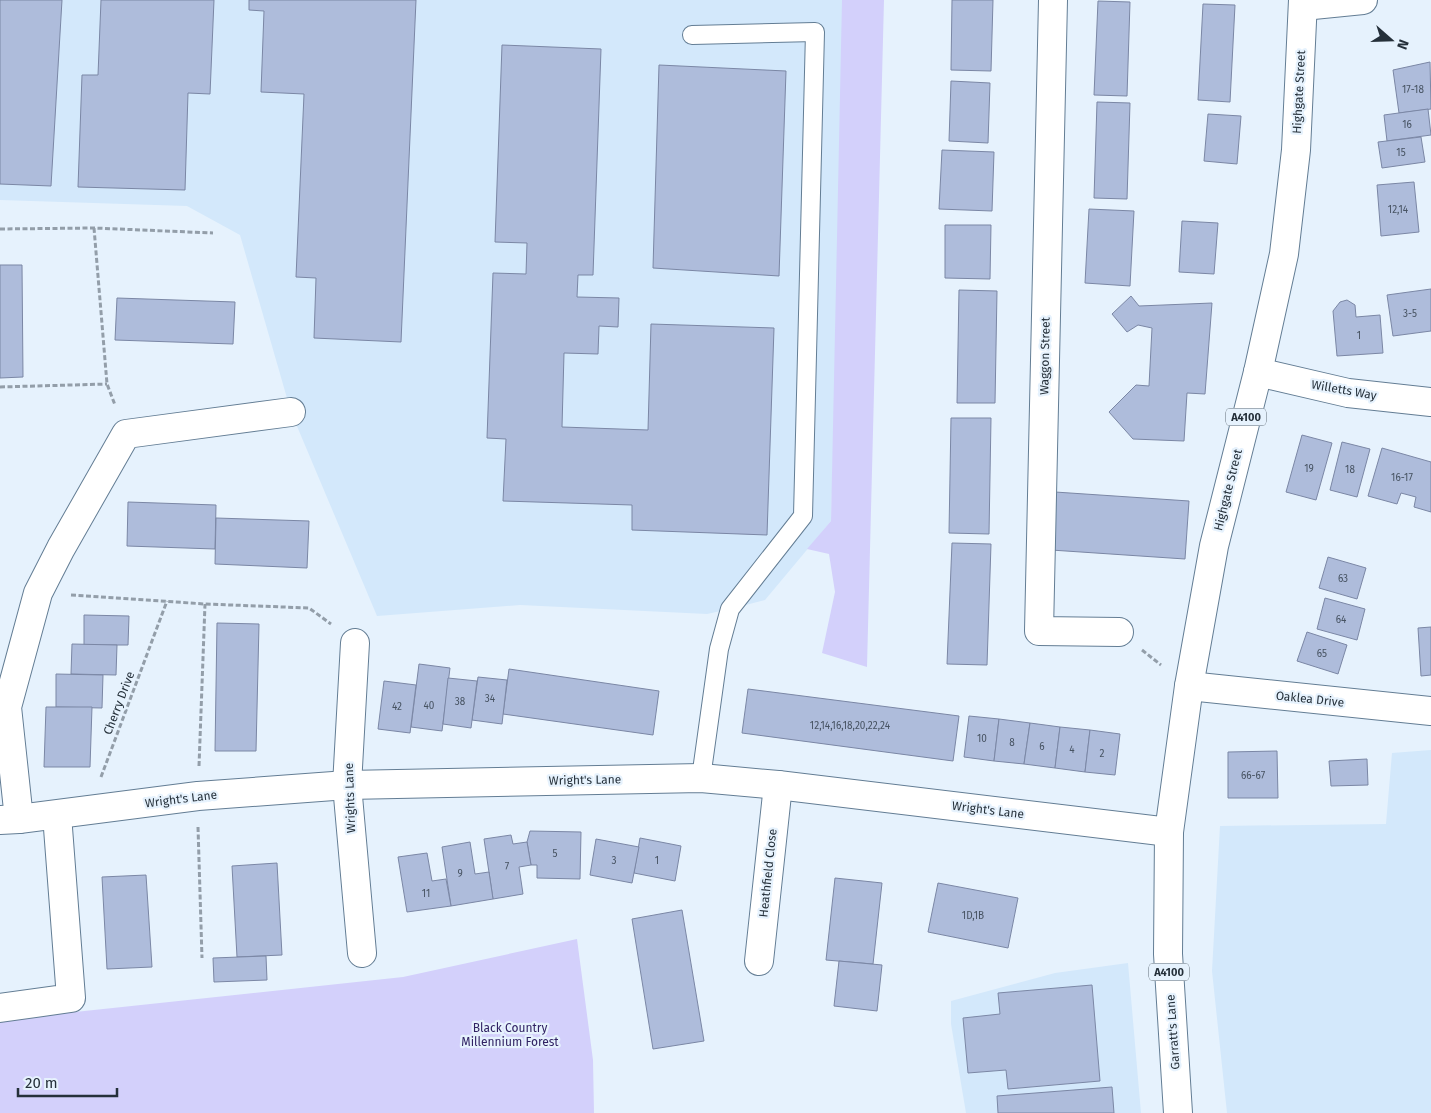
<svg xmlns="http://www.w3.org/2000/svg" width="1431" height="1113" font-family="'Fira Sans',sans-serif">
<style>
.built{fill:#d3e8fb}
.green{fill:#d3d0fb}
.building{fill:#aebcdb;stroke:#7b87a5}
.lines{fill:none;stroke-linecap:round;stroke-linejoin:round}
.service-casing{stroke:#637d94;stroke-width:20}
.minor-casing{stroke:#637d94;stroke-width:30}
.tertiary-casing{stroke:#637d94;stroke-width:30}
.primary-casing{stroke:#637d94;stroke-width:30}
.path{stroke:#939ea9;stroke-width:3;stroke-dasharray:5 2.5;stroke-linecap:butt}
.service{stroke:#fff;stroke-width:18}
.minor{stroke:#fff;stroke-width:28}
.tertiary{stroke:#fff;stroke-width:28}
.primary{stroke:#fff;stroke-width:28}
.labels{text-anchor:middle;stroke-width:4.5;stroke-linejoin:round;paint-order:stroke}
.number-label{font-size:10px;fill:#475362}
.shield{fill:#e6f2fd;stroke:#5f6a74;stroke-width:1}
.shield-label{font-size:11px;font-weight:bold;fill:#25303a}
.street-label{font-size:12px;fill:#25303a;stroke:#e6f2fd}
.park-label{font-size:12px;fill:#302263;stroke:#e6f2fd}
</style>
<rect width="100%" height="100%" fill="#e6f2fd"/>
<!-- built -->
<g class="built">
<polygon points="0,0 848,0 831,521 765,600 730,609 707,614 520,605 377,616 291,412 240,235 187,206 0,200"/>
<polygon points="1431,750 1431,1113 1227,1113 1212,971 1220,826 1386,824 1392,753"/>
<polygon points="1128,963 1141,1113 966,1113 951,1024 951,1001 1055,973"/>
</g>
<!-- green -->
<g class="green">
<polygon points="842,0 884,0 867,667 822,653 835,592 829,554 807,549 831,521"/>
<polygon points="577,939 593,1060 594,1113 0,1113 0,1020 403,977"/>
</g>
<!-- building -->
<g class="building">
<polygon points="0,0 62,0 51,186 0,184"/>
<polygon points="101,0 214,0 210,94 188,93 185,190 78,187 82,75 98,75"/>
<polygon points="249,0 416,0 401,342 314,338 316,278 296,277 304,94 261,92 264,11 249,10"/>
<polygon points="952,0 993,0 991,71 951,70"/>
<polygon points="1098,1 1130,2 1127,96 1094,95"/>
<polygon points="1203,4 1235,5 1230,102 1198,100"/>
<polygon points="502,45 601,49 593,275 578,275 577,297 619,298 618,327 599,326 598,354 564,353 562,427 648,430 651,324 774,328 767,535 632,530 632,505 503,501 506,439 487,438 493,273 526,274 527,243 495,242"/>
<polygon points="1430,62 1431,109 1399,113 1393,70"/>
<polygon points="659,65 786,71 779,276 653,268"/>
<polygon points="951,81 990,83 988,143 949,141"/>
<polygon points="1097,102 1130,103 1127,199 1094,198"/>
<polygon points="1428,109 1431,135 1387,141 1384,115"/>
<polygon points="1208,114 1241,116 1237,164 1204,161"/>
<polygon points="1421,137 1425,162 1382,168 1378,142"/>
<polygon points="942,150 994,152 992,211 939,209"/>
<polygon points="1414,182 1419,232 1381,236 1377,185"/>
<polygon points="1089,209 1134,211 1130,286 1085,283"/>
<polygon points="1182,221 1218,223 1214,274 1179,272"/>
<polygon points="945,225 991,225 990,279 945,278"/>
<polygon points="0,265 22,265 23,377 0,378"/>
<polygon points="1431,289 1431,331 1393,336 1387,295"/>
<polygon points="959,290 997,291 995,403 957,403"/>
<polygon points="1131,296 1139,306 1212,303 1205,394 1187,393 1184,441 1133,439 1109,412 1136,385 1149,386 1152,328 1138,325 1127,332 1112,314"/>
<polygon points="117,298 235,302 233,344 115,340"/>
<polygon points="1347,300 1355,305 1356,317 1380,315 1383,353 1337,356 1333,311 1340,302"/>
<polygon points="951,418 991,418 989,534 949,533"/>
<polygon points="1302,435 1332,443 1316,500 1286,492"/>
<polygon points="1342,442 1370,449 1357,497 1330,490"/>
<polygon points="1382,448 1431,462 1431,512 1414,507 1416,497 1401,493 1397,504 1368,496"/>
<polygon points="1055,492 1189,501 1185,559 1051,550"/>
<polygon points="128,502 216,505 215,549 127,546"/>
<polygon points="216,518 309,521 307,568 215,564"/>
<polygon points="952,543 991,544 987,665 947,664"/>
<polygon points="1328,557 1366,568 1357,599 1319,588"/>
<polygon points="1325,598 1365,609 1357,640 1317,629"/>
<polygon points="84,615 129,616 128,645 84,645"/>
<polygon points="217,623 259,624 256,751 215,751"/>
<polygon points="1431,627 1431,675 1421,676 1418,628"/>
<polygon points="1307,632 1347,645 1338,674 1297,661"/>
<polygon points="72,644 117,645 116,675 71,674"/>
<polygon points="419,664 450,668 442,731 411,727"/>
<polygon points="509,669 659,691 653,735 503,714"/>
<polygon points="56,674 103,675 102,708 56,707"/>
<polygon points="478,677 507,680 502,724 472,720"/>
<polygon points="448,678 477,681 471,728 443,724"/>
<polygon points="384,681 416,685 410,733 378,729"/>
<polygon points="748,689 959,716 953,761 742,733"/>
<polygon points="46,707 92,707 90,767 44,767"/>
<polygon points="969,716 999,719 994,761 964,757"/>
<polygon points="999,719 1030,723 1024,764 994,761"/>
<polygon points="1030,723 1060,727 1055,768 1024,764"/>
<polygon points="1060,727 1090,730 1085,772 1055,768"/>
<polygon points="1090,730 1120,734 1115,775 1085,772"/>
<polygon points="1277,751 1278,798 1228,798 1228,752"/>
<polygon points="1367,759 1368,785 1331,786 1329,761"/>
<polygon points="530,831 581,832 580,879 537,878 537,865 531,865 527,842"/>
<polygon points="511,835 513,844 527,842 531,865 519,867 523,894 493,899 484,839"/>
<polygon points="640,838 681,846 675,881 634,873"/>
<polygon points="596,839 639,847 632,883 590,875"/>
<polygon points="470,842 475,874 489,872 493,899 451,906 442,847"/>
<polygon points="427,853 432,881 446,879 451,906 407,912 398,857"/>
<polygon points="277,863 282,955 237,957 232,866"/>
<polygon points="146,875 152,967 107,969 102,877"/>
<polygon points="835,878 882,883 873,964 826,960"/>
<polygon points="938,883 1018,898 1008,948 928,932"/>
<polygon points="682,910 704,1041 653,1049 632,919"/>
<polygon points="266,956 267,980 214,982 213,958"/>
<polygon points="839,961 882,965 877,1011 834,1006"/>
<polygon points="1092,985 1100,1081 1008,1089 1006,1070 968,1073 963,1018 1000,1014 998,993"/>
<polygon points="1112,1087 1114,1113 998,1113 997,1096"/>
</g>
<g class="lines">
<defs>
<polyline id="service" points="692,35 815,32 803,516 730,609 719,649 701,778"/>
<g id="minor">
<polyline points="1053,0 1039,631 1119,632"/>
<polyline points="1303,6 1363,0"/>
<polyline points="1258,372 1348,393 1431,402"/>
<polyline points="355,643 347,785 362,953"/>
<polyline points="1189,686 1431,711"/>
<polyline points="19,819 7,707 38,593 61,548 126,434 291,412"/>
<polyline points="759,961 778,785"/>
<polyline points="0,1008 71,998 57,815"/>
</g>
<polyline id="tertiary" points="0,820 19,819 198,796 347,785 701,778 778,785 1169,832"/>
<polyline id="primary" points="1178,1113 1168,954 1169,832 1189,686 1214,546 1258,372 1284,254 1296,150 1303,0"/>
</defs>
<!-- service casing -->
<use href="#service" class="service-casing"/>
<!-- minor casing -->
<use href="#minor" class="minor-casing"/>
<!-- tertiary casing -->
<use href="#tertiary" class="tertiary-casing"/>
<!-- primary casing -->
<use href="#primary" class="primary-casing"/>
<!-- path -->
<g class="path">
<polyline points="94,228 107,384 115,405"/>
<polyline points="0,229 94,228 213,233"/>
<polyline points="0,387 107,384"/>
<polyline points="71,595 205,604 309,608 331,624"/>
<polyline points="1142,650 1161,665"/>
<polyline points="199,766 205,604"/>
<polyline points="101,777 167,601"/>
<polyline points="198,827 202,958"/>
</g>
<!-- service -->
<use href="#service" class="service"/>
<!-- minor -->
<use href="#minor" class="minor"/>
<!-- tertiary -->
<use href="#tertiary" class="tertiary"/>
<!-- primary -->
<use href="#primary" class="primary"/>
</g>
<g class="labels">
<!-- number labels -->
<g class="number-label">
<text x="1413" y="93">17-18</text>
<text x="1407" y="128">16</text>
<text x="1401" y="156">15</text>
<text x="1398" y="213">12,14</text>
<text x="1410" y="317">3-5</text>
<text x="1359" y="339">1</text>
<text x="1309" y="472">19</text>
<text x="1350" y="473">18</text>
<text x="1402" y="481">16-17</text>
<text x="1343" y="582">63</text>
<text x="1341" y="623">64</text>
<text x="1322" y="657">65</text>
<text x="490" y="702">34</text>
<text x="460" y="705">38</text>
<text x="429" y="709">40</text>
<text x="397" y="710">42</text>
<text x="850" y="729">12,14,16,18,20,22,24</text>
<text x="982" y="742">10</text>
<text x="1012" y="746">8</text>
<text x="1042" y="750">6</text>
<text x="1072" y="753">4</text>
<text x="1102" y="757">2</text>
<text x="1253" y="779">66-67</text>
<text x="555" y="857">5</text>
<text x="614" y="864">3</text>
<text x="657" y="864">1</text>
<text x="507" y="870">7</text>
<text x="460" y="877">9</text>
<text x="426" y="897">11</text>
<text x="973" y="919">1D,1B</text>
</g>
<!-- shield labels -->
<g class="shield">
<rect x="1226" y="408.5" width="40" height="17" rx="4"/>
<rect x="1149" y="963.5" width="40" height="17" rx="4"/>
</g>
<g class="shield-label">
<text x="1246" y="421">A4100</text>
<text x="1169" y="976">A4100</text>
</g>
<!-- street labels -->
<g class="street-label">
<text transform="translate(1299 92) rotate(-87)" y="4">Highgate Street</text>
<text transform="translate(1045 356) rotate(-89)" y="4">Waggon Street</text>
<text transform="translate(1344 390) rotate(10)" y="4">Willetts Way</text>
<text transform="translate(1228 490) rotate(-76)" y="4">Highgate Street</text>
<text transform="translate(1310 699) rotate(6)" y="4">Oaklea Drive</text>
<text transform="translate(119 703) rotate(-69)" y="4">Cherry Drive</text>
<text transform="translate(585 780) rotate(-1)" y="4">Wright's Lane</text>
<text transform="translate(350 798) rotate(-92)" y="4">Wrights Lane</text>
<text transform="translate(181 799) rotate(-7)" y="4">Wright's Lane</text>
<text transform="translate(988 810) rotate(7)" y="4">Wright's Lane</text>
<text transform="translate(768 873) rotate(-84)" y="4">Heathfield Close</text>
<text transform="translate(1173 1032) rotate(-94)" y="4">Garratt's Lane</text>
</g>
<!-- park labels -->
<g class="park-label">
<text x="510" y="1032">Black Country<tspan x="510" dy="14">Millennium Forest</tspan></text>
</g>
</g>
<!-- north arrow -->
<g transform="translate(1391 40) rotate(110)" stroke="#e6f2fd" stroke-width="4" paint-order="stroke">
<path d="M0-4L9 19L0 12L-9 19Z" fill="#25303a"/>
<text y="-8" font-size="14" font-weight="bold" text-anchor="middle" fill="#25303a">N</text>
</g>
<!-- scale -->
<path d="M18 1088v8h99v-8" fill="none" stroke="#25303a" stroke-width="2.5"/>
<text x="25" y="1088" font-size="15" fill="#25303a" stroke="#e6f2fd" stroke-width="4" paint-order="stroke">20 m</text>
</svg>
